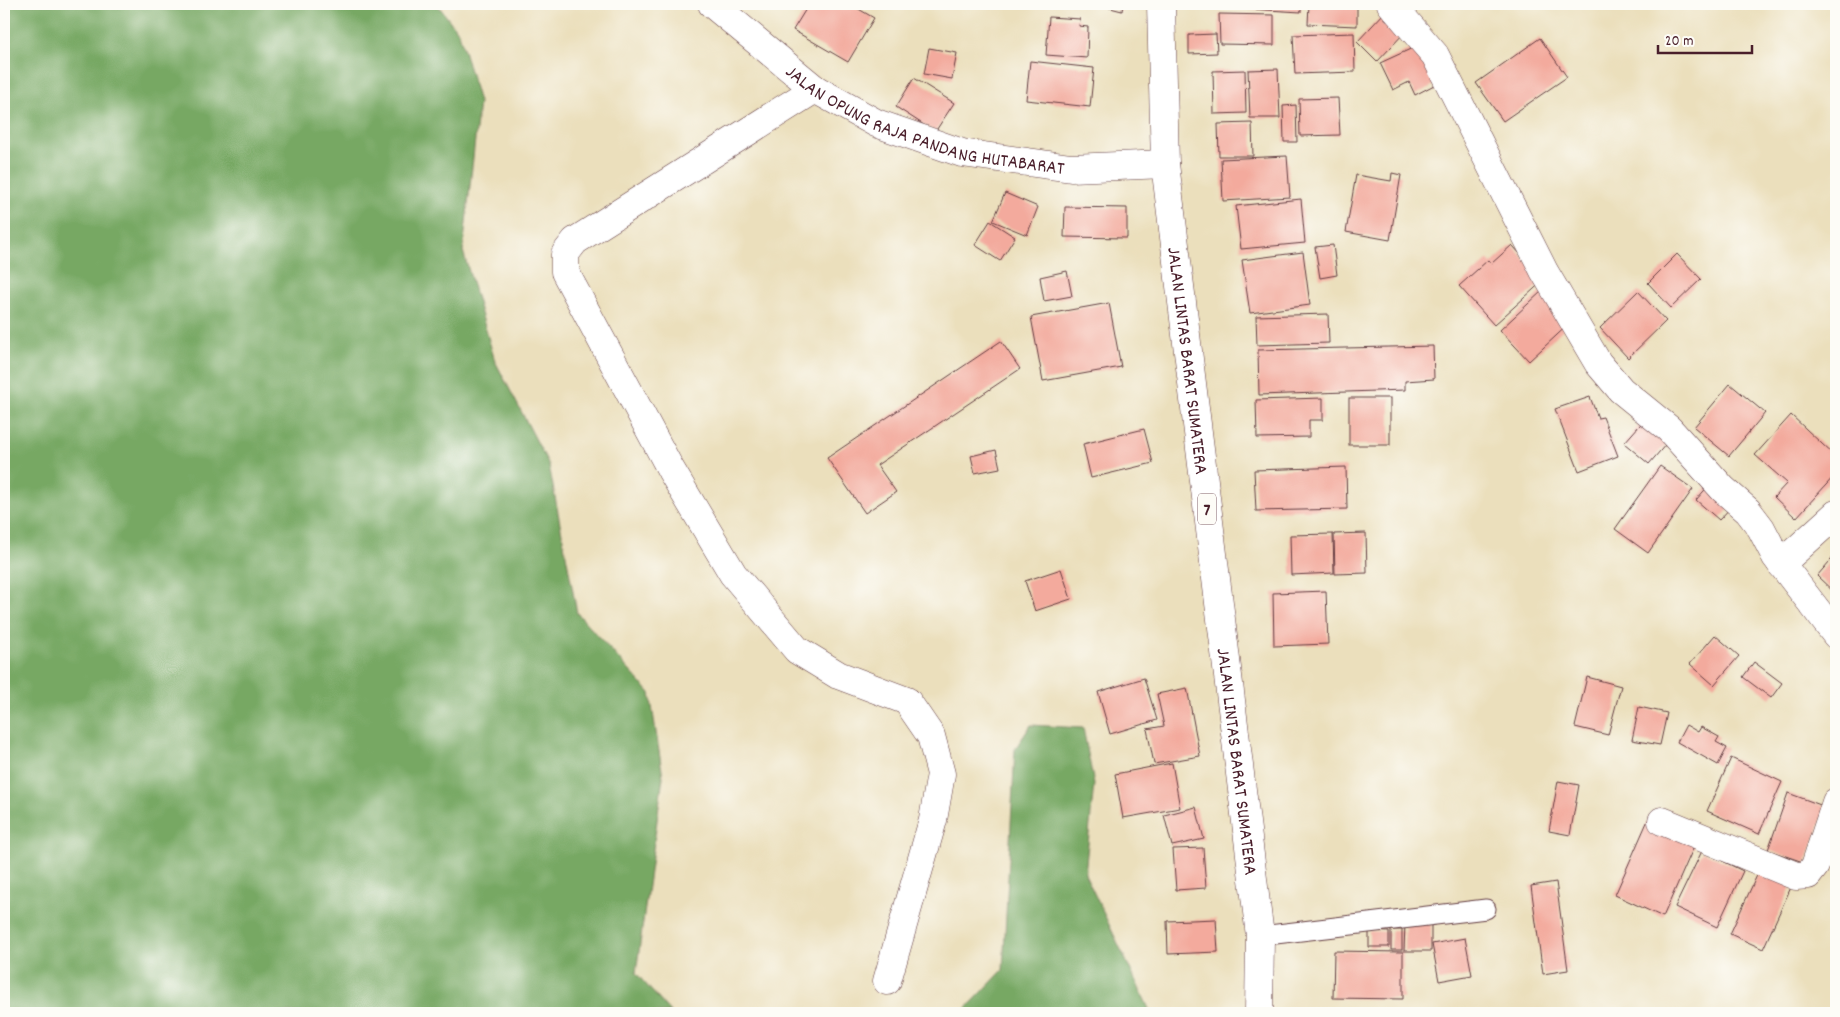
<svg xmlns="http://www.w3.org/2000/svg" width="1840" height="1017" font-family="Dekko,sans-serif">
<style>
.forest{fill:#77a863;stroke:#606447}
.building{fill:#f3aa9d}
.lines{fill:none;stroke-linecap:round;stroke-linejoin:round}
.lane-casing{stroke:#623c41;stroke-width:21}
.street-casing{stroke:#623c41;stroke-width:29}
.highway-casing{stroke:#623c41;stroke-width:29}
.lane{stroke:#fff;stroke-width:19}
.street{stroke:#fff;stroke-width:28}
.highway{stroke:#fff;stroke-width:28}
.labels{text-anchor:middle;stroke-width:4;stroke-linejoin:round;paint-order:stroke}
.shield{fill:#fdfcf7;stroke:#806168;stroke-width:1}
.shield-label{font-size:18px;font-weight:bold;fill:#4a1f2b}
.street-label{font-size:19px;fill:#4a1f2b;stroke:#fdfcf7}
</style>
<rect width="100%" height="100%" fill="#fdfcf7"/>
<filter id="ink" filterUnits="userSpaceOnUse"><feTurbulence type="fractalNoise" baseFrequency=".02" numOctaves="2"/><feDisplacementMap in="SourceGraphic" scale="10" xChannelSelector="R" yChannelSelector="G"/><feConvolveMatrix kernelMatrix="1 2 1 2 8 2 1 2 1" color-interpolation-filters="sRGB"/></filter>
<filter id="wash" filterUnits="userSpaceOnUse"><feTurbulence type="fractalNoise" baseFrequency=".0096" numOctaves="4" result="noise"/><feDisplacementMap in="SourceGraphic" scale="20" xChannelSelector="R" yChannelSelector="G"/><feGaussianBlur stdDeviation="1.12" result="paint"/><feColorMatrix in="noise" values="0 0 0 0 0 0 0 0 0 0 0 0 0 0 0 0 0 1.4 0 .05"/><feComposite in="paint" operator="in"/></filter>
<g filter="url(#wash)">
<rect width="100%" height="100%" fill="#ebdfbc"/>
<!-- forest -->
<g class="forest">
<polygon points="4,4 437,4 459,33 479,102 463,251 495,361 549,465 577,613 650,693 663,777 636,973 671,1013 4,1013"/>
<polygon points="1031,725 1083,728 1094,784 1085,874 1151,1013 962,1013 1003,970 1015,749"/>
</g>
<g id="blocks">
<!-- building -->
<g class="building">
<polygon points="809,4 833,5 834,4 850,4 874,18 848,62 793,30"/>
<polygon points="1095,4 1123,4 1122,11"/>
<polygon points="1250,4 1301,4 1301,12 1250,9"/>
<polygon points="1309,4 1357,4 1357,26 1308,24"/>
<polygon points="1385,12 1405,32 1377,62 1357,42"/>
<polygon points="1219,14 1274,15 1274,45 1220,44"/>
<polygon points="1049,17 1080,19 1079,26 1088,27 1087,58 1046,55"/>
<polygon points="1354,33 1355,72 1295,74 1293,35"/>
<polygon points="1216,34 1217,53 1189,54 1189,35"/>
<polygon points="1540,38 1567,77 1503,121 1476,83"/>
<polygon points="1417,46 1436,84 1415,95 1409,82 1393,90 1380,63"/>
<polygon points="929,48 957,53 952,79 924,74"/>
<polygon points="1030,61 1094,68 1090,107 1026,100"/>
<polygon points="1278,69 1280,118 1250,118 1248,70"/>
<polygon points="1245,70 1246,113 1214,114 1213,71"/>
<polygon points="914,78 954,103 935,132 896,107"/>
<polygon points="1338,98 1340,135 1300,136 1299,99"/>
<polygon points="1296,105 1297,142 1284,142 1283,106"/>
<polygon points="1252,123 1253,156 1219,156 1218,124"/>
<polygon points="1287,156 1290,197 1223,201 1221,159"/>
<polygon points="1392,173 1401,175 1390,240 1346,232 1356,175 1391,181"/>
<polygon points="1005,193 1038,207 1027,235 993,221"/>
<polygon points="1301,199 1305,243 1241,249 1236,206"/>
<polygon points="1065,207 1127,208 1127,238 1064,237"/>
<polygon points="990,221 1015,237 1000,261 975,245"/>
<polygon points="1333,245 1337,275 1320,278 1315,247"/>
<polygon points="1512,245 1544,280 1494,325 1459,286 1488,260 1491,264"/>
<polygon points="1303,252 1310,305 1250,313 1242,260"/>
<polygon points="1677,254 1701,279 1671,308 1648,283"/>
<polygon points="1067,271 1072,296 1044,301 1040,277"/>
<polygon points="1542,291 1571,322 1529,361 1500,330"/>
<polygon points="1638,291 1666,321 1628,358 1600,328"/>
<polygon points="1109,303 1121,367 1043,381 1031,317"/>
<polygon points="1328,314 1329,343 1257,345 1256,316"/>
<polygon points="1001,341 1020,369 877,465 896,492 865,513 827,458"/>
<polygon points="1433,346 1434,379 1405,381 1405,390 1259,395 1258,350"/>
<polygon points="1730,384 1765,413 1729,456 1694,427"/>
<polygon points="1590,397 1598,418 1603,417 1618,456 1579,471 1555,409"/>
<polygon points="1323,398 1323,420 1309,420 1309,437 1257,438 1256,400"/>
<rect x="1349" y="398" width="41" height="47"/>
<polygon points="1791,415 1836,457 1836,474 1796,518 1774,497 1787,483 1755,455"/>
<polygon points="1647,417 1672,437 1649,464 1624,443"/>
<polygon points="1144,429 1153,463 1091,478 1083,444"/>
<polygon points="996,450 1000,468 975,473 971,456"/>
<polygon points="1660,466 1693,489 1648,553 1615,529"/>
<polygon points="1346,467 1347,509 1256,511 1254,470"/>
<polygon points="1710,484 1734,504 1719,520 1696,500"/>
<polygon points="1366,533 1367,573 1335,574 1334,534"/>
<polygon points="1333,534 1334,573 1291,575 1290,535"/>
<polygon points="1836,554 1836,594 1817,576"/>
<polygon points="1061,569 1071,599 1035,611 1025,581"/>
<polygon points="1326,591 1328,644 1274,646 1273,593"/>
<polygon points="1715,635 1739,656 1714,685 1690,664"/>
<polygon points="1754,662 1782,683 1771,698 1743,677"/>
<polygon points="1587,677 1621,686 1608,735 1575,727"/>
<polygon points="1144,678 1157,720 1110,734 1098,692"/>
<polygon points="1187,688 1200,756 1154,764 1147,729 1164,726 1157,694"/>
<polygon points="1639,707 1667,713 1660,745 1632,740"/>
<polygon points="1686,725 1698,732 1701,727 1719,737 1716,742 1727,748 1718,765 1677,742"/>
<polygon points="1731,758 1782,782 1759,834 1707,811"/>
<polygon points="1172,763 1180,808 1123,818 1115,774"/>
<polygon points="1558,781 1579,785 1570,835 1549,831"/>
<polygon points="1788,793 1826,807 1806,863 1768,850"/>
<polygon points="1196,807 1204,839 1172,846 1164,815"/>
<polygon points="1648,820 1696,842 1663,917 1615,895"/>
<polygon points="1203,848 1206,888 1176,890 1173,849"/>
<polygon points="1702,851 1743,871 1717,927 1675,907"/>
<polygon points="1759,871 1792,885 1763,949 1730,934"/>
<polygon points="1556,882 1568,970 1543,974 1531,886"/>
<polygon points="1216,919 1218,952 1168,954 1167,921"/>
<polygon points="1405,923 1431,924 1431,951 1404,951"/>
<rect x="1391" y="930" width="11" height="20"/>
<polygon points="1369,931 1389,932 1389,947 1369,947"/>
<polygon points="1465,938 1472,975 1439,981 1432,944"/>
<polygon points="1334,951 1403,952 1403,999 1333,998"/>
</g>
</g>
</g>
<g filter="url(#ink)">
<use href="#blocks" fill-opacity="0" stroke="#623c41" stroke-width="1"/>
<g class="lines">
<defs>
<polyline id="lane" points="1260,936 1486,909"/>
<g id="street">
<path id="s1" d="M712,4L815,89L876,123L962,153L1071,168L1165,164"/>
<polyline points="1391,4 1435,55 1544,271 1598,363 1621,390 1669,429 1723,489 1748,511 1761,528 1776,557 1836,635"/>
<polyline points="815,89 575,241 565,254 565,272 671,470 733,574 797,650 838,675 907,701 931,736 941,774 933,820 887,981"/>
<polyline points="1781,564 1836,514"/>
<polyline points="1662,821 1796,876 1808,875 1815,866 1836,802"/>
</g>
<g id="highway">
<path id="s2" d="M1161,4L1165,164L1260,936L1259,1013"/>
</g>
</defs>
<!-- lane casing -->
<use href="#lane" class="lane-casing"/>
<!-- street casing -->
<use href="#street" class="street-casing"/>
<!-- highway casing -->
<use href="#highway" class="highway-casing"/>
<!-- lane -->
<use href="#lane" class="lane"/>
<!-- street -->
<use href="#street" class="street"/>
<!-- highway -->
<use href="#highway" class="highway"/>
</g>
</g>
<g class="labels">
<!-- shield labels -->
<rect class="shield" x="1198" y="493.5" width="18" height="31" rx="4"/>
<g class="shield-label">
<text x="1207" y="515">7</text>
</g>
<!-- street labels -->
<g class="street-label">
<text dy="7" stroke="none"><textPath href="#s1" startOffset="249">JALAN OPUNG RAJA PANDANG HUTABARAT</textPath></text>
<text dy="7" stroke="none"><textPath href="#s2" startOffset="358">JALAN LINTAS BARAT SUMATERA</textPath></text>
<text dy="7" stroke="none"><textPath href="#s2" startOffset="762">JALAN LINTAS BARAT SUMATERA</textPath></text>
</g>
</g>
<!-- margin -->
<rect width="1840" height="1017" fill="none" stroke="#fdfcf7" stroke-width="20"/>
<!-- scale -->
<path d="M1658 45v8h94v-8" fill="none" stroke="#4a1f2b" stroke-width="2.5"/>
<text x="1665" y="45" font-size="15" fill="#4a1f2b" stroke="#fdfcf7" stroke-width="4" paint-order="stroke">20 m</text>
</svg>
